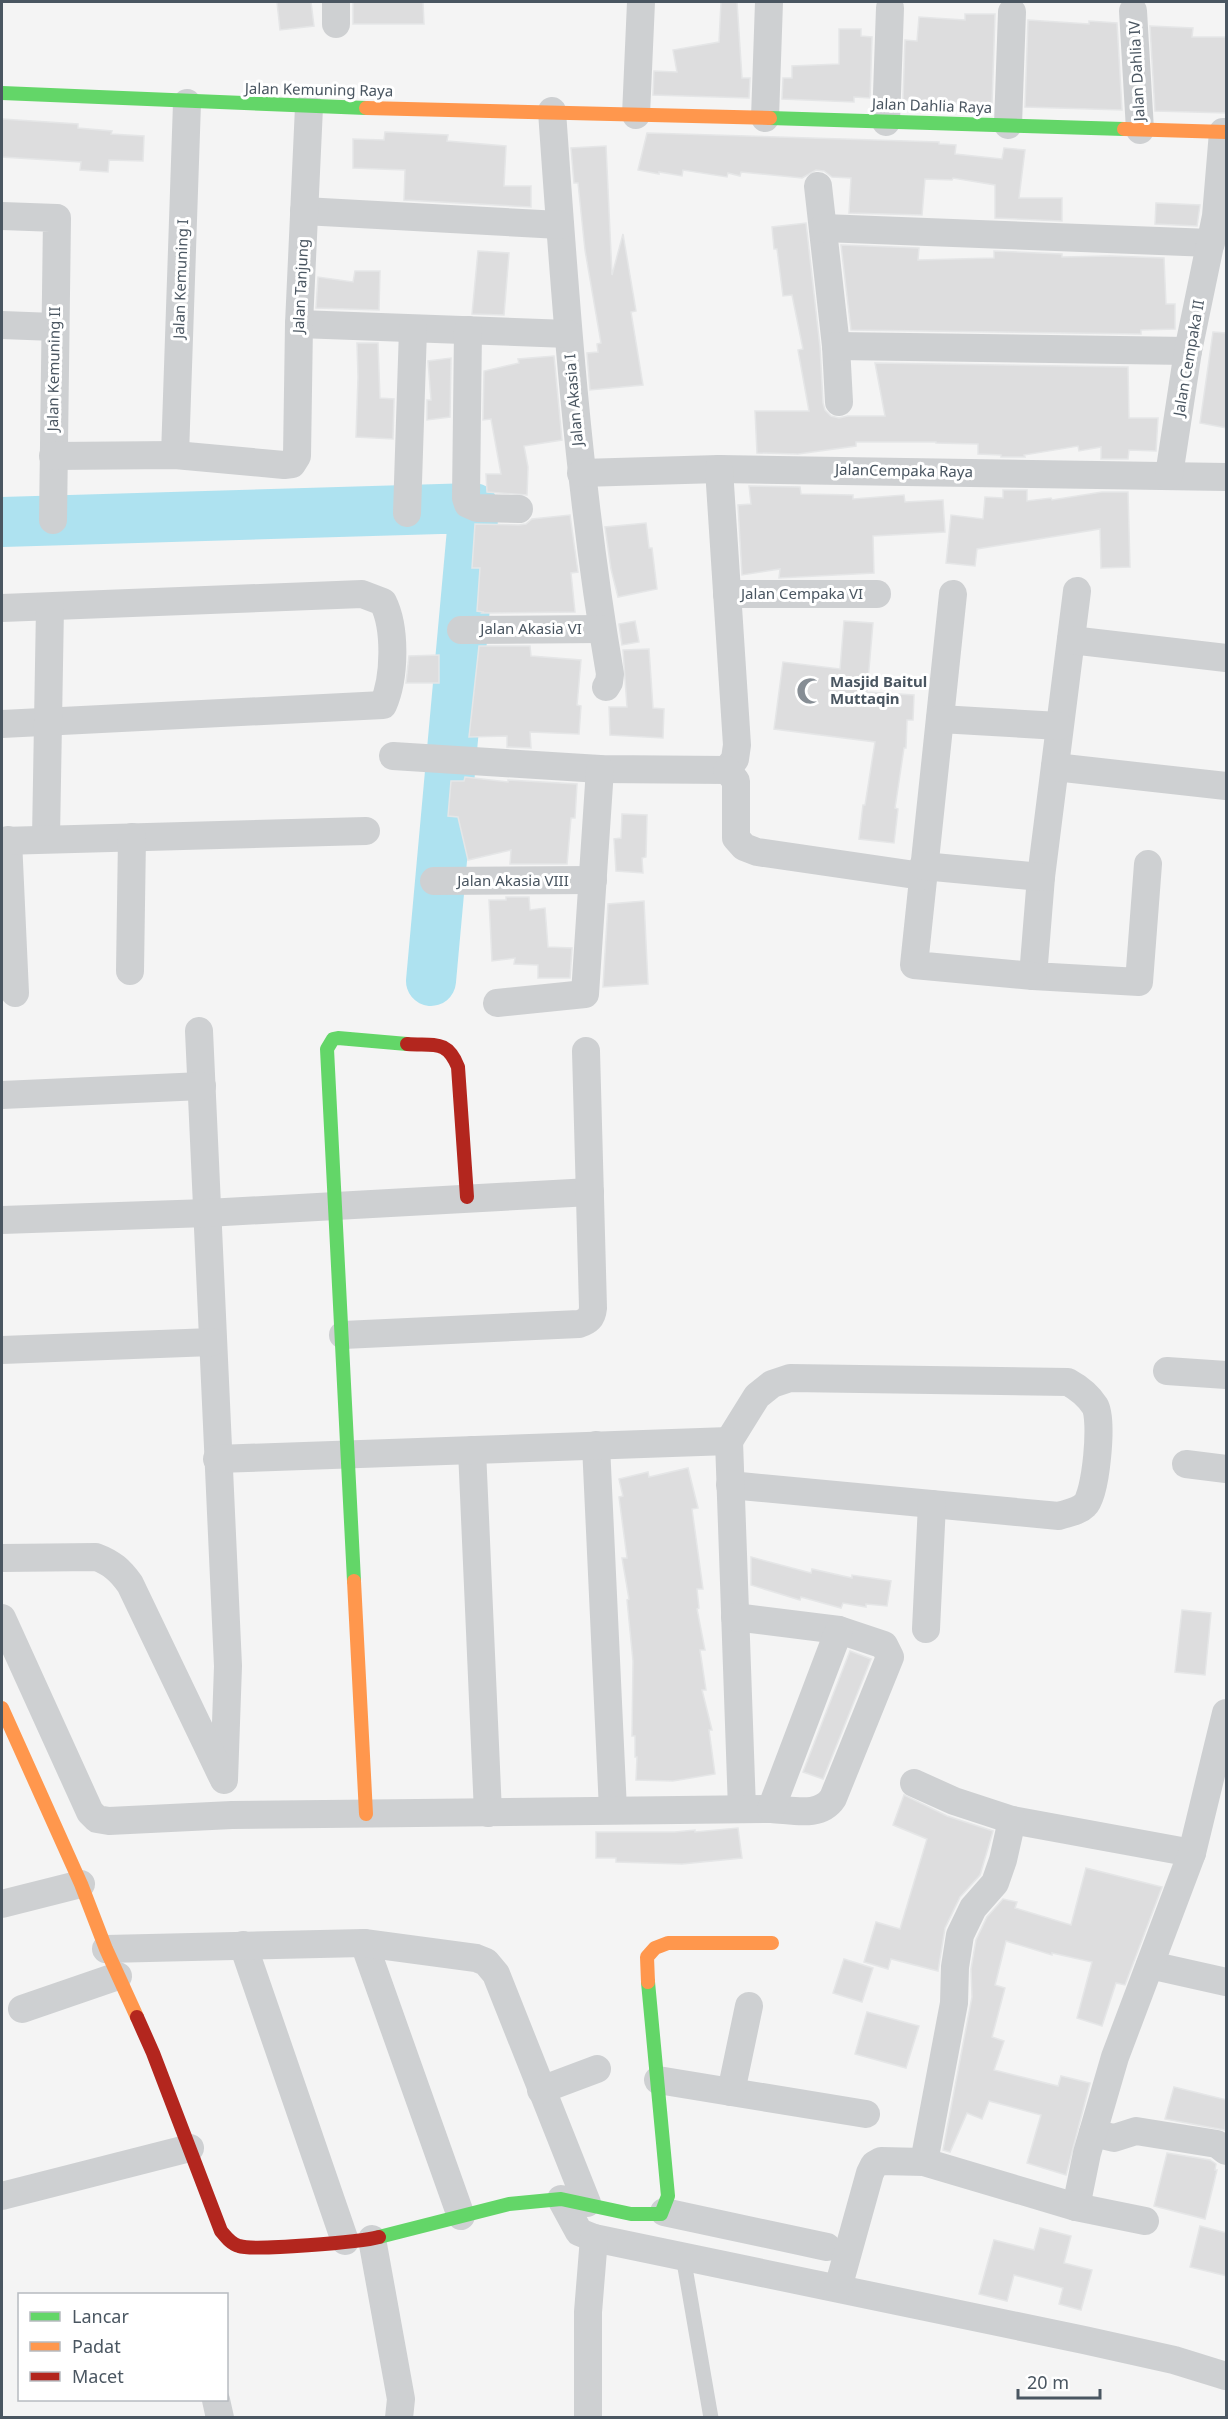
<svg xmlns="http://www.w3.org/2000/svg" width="1228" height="2419" font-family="'Noto Sans',sans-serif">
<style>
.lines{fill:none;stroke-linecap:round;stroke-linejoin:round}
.river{stroke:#aee2f0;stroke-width:50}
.building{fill:#ddddde;stroke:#e5e6e7;stroke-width:1.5}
.lane{stroke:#ced0d2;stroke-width:15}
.street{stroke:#ced0d2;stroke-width:28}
.fast{stroke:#63d668;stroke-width:14}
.slow{stroke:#ff974d;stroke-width:14}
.jam{stroke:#b3261e;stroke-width:14}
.labels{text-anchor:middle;stroke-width:6;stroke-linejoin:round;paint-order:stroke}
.street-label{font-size:15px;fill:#4a5661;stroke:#fff}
.poi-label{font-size:15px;font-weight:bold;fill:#4a5661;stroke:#fff;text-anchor:start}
</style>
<rect width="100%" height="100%" fill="#f4f4f4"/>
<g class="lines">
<!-- river -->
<polyline class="river" points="2,522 474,508 431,981"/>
</g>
<!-- building -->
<g class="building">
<polygon points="277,2 311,2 314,26 280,30"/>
<polygon points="353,2 423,2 424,24 353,24"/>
<polygon points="721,2 737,2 742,78 750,78 749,98 653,95 654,71 677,72 673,50 719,42"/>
<polygon points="965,14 995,14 992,105 903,100 905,40 917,41 919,17 965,20"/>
<polygon points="1028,20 1089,24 1089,21 1117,23 1122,110 1025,107"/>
<polygon points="1150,26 1193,28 1192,37 1227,37 1227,113 1155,111"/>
<polygon points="839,29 861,29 861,36 872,37 870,98 854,97 854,102 782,99 783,78 792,78 792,66 839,64"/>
<polygon points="2,119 78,124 78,128 112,131 111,134 144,136 143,161 109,160 108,172 80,170 81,162 2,157"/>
<polygon points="385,132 448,135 447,141 506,146 504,186 531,186 531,207 404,200 405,170 353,168 353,139 384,140"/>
<polygon points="647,133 939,142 939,144 956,145 955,154 1002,159 1004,148 1025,150 1019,198 1062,198 1062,221 995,218 995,185 953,178 952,180 925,179 922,215 849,213 851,178 832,177 824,171 816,170 802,178 741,172 740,176 728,173 727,177 683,170 682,176 659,172 659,174 638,170"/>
<polygon points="606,146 612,275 623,234 636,311 631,312 643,385 590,390 587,353 598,352 597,344 601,343 585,250 578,183 574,183 571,148"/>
<polygon points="1156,203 1200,205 1197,226 1155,224"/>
<polygon points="806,223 820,347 823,403 825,410 831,416 839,418 848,416 885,416 875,363 1128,367 1129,418 1158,418 1156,451 1129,450 1128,459 1101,459 1101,447 1079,451 1078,446 1024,455 1025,457 1001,457 1001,455 978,454 978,444 936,443 936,442 856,442 856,446 798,454 757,453 755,411 809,411 798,350 803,349 792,295 783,296 777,249 774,249 772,227"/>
<polygon points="841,245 919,248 918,260 994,258 994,251 1062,254 1062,257 1110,256 1164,258 1166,304 1175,304 1175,329 1141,330 1141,334 851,330"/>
<polygon points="478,251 509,253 504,315 472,314"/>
<polygon points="355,271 380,271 379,310 316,308 318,277 353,282"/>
<polygon points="1213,332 1227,333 1227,428 1200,423"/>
<polygon points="357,343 378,343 380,398 394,399 393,439 356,437 358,377"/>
<polygon points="554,356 562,440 524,446 528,467 527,495 487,492 486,474 501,474 491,419 483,420 484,371 519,363 518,359"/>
<polygon points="451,358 450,417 427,420 427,400 431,400 428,361"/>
<polygon points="749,486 800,487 801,494 853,495 853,499 904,495 905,502 943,500 945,532 873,536 874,573 779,578 780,569 742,575 738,505 751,504"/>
<polygon points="1003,490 1027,490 1027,501 1051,498 1052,500 1102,492 1128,492 1130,567 1101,568 1100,529 977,549 975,566 946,563 951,515 983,519 985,497 1003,498"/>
<polygon points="570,515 578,572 571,573 575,612 482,613 483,612 477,611 480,568 472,568 475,524 519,525 526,524 532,519"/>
<polygon points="646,523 649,548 652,548 657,589 618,597 611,569 605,527"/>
<polygon points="635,621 639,642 622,645 619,624"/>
<polygon points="844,621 873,623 867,692 914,695 913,720 907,720 906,748 904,748 895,808 898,809 894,843 859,839 863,805 865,805 875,742 774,729 783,662 840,669"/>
<polygon points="479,646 530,646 531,656 581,660 577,705 581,706 579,734 530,732 531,748 507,747 507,736 469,737"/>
<polygon points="649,649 653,708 664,709 663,738 610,735 609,707 627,707 623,650"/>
<polygon points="439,655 439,683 406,683 409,656"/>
<polygon points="465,777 508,782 508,780 577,784 575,818 571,818 567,864 510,864 511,850 468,860 458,817 448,816 451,781 464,781"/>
<polygon points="622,814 647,815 646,857 642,858 643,873 616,871 614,839 621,838"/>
<polygon points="506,897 529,897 530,910 545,908 548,947 572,948 570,978 538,978 538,965 514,964 515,958 492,961 489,900 506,900"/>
<polygon points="644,901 648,984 603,987 608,904"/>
<polygon points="688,1468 698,1508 692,1509 703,1589 697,1589 699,1608 697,1609 705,1650 700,1650 706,1690 702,1690 712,1730 709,1730 715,1774 673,1781 636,1780 637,1757 635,1757 635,1736 632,1736 633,1661 627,1600 629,1599 622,1558 627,1558 619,1497 623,1496 619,1479 648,1472 649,1477"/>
<polygon points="751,1557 811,1573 812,1569 852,1578 852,1575 891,1581 887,1606 866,1604 866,1607 843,1603 841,1608 801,1597 800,1600 751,1585"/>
<polygon points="1182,1610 1211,1613 1205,1675 1175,1672"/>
<polygon points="850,1651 871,1659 823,1779 803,1772"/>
<polygon points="904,1795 947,1816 993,1831 980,1875 960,1897 945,1928 938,1971 891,1959 888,1969 864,1962 876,1922 900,1929 927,1839 893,1825"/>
<polygon points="738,1828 742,1858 682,1864 616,1862 616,1858 596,1858 596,1832 675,1832 695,1830 695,1832"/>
<polygon points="1086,1868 1162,1887 1125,1985 1116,1983 1102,2026 1077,2018 1092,1962 1052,1953 1052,1955 1006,1941 995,1985 1005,1988 992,2037 1004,2041 994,2070 1058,2086 1061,2076 1090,2083 1066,2175 1027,2163 1041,2115 989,2101 982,2119 967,2113 950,2152 943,2150 972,1997 971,1969 976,1940 987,1917 1003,1899 1017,1902 1015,1908 1071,1925"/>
<polygon points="844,1959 873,1968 862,2002 833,1993"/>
<polygon points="867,2012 919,2026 906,2068 855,2054"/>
<polygon points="1174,2087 1227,2100 1225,2130 1165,2119"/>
<polygon points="1167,2153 1210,2160 1216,2164 1215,2170 1217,2170 1205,2219 1154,2206"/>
<polygon points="1200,2226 1227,2233 1227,2276 1190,2267"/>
<polygon points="1040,2228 1071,2236 1064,2263 1092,2270 1081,2310 1059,2304 1063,2288 1014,2275 1007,2301 979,2294 994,2240 1034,2250"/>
</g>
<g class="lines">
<!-- lane -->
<polyline class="lane" points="683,2256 711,2418"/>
<!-- street -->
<g class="street">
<polyline points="336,2 336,24"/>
<polyline points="1133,11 1140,130"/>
<path d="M552,111C565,299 578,487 610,674L609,682L606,687"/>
<polyline points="636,115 641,2"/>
<polyline points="765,118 769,2"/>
<polyline points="886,122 890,8"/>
<polyline points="1008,125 1012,12"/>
<polyline points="818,186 836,346 839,402"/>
<polyline points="304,211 560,225"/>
<polyline points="2,216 57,218 53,520"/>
<polyline points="823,228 1211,243"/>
<polyline points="299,324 568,334"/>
<polyline points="2,325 54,327"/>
<polyline points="468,330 466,498 468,504 477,508 519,509"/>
<polyline points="836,346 1188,351"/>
<polyline points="175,455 187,103"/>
<polyline points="53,456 175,455 284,465 292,464 297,456 299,324 309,107"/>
<polyline points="581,473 719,469 1226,477"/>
<polyline points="1169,475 1188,351 1216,216 1223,132"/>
<polyline points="407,513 413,329"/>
<polyline points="1077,591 1041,877 1033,976 1139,982 1148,864"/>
<polyline points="727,594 877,594"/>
<polyline points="953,594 914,965 1033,976"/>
<path d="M2,608L362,594L383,602C396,628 395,678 383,705L2,724"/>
<polyline points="461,630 602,629"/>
<polyline points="1071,640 1226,658"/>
<polyline points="940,719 1059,726"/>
<polyline points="393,756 600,769 727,770 735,759 737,745 719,469"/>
<polyline points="1055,767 1226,786"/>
<polyline points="727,770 736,781 736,838 744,847 757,852 922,876"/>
<polyline points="46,838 50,607"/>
<polyline points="8,840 15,993"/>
<polyline points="2,841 366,831"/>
<polyline points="923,866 1041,877"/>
<polyline points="434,881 593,880"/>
<polyline points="130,971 132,837"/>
<polyline points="497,1003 585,994 600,769"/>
<polyline points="199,1031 228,1666 224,1780"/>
<polyline points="2,1095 202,1086"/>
<polyline points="2,1220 207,1213 590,1192"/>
<path d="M343,1335L579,1324C588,1321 592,1318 593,1308L586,1051"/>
<polyline points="2,1350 212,1342"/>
<polyline points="1167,1371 1226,1375"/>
<path d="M729,1441L757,1396L772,1384L790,1378L1068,1382C1079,1388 1088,1395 1095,1406C1103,1419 1096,1495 1085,1505C1078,1512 1067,1513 1059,1516L730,1485"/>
<polyline points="596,1445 613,1810"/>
<polyline points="472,1450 488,1813"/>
<polyline points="217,1459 729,1441 742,1809"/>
<polyline points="1186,1464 1226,1469"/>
<path d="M2,1558L96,1557C112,1563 120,1570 130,1584L222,1776"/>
<path d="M2,1618L90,1812L97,1819L109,1821L232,1815L771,1809C793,1810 820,1818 833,1798L890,1657L884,1645L839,1630L735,1617"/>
<polyline points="926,1629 932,1504"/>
<polyline points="914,1783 954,1801 1012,1820 1192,1853"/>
<polyline points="771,1809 839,1630"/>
<polyline points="2,1904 81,1884"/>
<polyline points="364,1943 461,2216"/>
<polyline points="243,1945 345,2241"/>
<polyline points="106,1949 364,1943 476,1958 486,1962 496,1974 587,2203"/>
<polyline points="1150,1965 1226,1982"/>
<polyline points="22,2009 118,1976"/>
<polyline points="658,2080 866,2114"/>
<polyline points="541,2090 597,2069"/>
<polyline points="731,2092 749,2006"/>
<polyline points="1093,2133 1114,2138 1136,2131 1217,2144 1226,2151"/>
<polyline points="924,2162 954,2003 955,1967 960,1935 973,1908 995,1883 1003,1860 1012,1820"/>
<polyline points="2,2196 190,2148"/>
<polyline points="561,2199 579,2232 594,2238 1084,2340 1174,2360 1226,2376"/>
<polyline points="1076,2207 1087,2153 1115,2057 1192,1853 1226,1713"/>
<polyline points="664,2212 827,2247"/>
<polyline points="372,2239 401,2399 399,2418"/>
<polyline points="838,2288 870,2173 874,2165 881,2161 924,2162 1076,2207 1145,2221"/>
<polyline points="216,2400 220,2418"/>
<polyline points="588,2418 588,2312 594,2238"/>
</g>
<!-- fast -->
<g class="fast">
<polyline points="2,93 366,108"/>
<polyline points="770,118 1124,129"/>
<polyline points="354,1581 327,1049 333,1039 338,1038 407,1044"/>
<polyline points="379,2237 509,2204 561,2199 631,2214 661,2214 668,2196 648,1982"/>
</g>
<!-- slow -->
<g class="slow">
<polyline points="366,108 770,118"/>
<polyline points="1124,129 1226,132"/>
<polyline points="354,1581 366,1814"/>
<polyline points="2,1708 81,1884 106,1949 137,2017"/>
<polyline points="648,1982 647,1957 655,1948 668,1943 772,1943"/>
</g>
<!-- jam -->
<g class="jam">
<path d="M407,1044C434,1046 447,1039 458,1067L467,1197"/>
<path d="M137,2017L153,2053L221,2231C226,2237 231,2244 239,2246C254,2251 361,2242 379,2237"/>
</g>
</g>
<!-- icons -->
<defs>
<symbol id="mosque-bare" viewBox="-9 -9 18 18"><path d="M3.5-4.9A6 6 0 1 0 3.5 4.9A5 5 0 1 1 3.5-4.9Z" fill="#868d94" stroke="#fff" stroke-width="2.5" paint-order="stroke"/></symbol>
</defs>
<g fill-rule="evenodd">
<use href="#mosque-bare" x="791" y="672" width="38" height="38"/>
</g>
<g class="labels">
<!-- street labels -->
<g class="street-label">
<text transform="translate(1137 71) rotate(-93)" y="5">Jalan Dahlia IV</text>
<text transform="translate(319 90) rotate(1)" y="5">Jalan Kemuning Raya</text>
<text transform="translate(932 106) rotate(2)" y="5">Jalan Dahlia Raya</text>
<text transform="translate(181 279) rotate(-88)" y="5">Jalan Kemuning I</text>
<text transform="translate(301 286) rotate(-87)" y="5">Jalan Tanjung</text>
<text transform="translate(1189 358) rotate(-80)" y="5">Jalan Cempaka II</text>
<text transform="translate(54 369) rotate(-89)" y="5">Jalan Kemuning II</text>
<text transform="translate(574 400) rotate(-95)" y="5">Jalan Akasia I</text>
<text transform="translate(904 471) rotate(1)" y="5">JalanCempaka Raya</text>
<text x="802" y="599">Jalan Cempaka VI</text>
<text x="531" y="634">Jalan Akasia VI</text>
<text x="513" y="886">Jalan Akasia VIII</text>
</g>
<!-- poi labels -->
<g class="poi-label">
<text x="830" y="687">Masjid Baitul<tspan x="830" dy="17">Muttaqin</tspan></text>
</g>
</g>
<!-- border -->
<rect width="1228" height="2419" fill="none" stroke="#4a5661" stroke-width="6"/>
<!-- legend -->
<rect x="18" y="2293" width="210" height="108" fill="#ffffff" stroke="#b7bbc0" stroke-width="1.5"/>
<rect x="30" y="2312" width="30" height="9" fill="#63d668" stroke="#b7bbc0" stroke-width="1.5"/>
<text x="72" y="2323" font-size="18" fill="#4a5661">Lancar</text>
<rect x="30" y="2342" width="30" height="9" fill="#ff974d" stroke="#b7bbc0" stroke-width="1.5"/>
<text x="72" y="2353" font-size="18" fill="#4a5661">Padat</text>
<rect x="30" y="2372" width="30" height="9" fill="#b3261e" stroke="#b7bbc0" stroke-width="1.5"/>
<text x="72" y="2383" font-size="18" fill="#4a5661">Macet</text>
<!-- scale -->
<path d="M1018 2389v9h82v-9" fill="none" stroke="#4a5661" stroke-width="3"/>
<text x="1027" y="2389" font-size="18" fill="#4a5661" stroke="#ffffff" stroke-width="4.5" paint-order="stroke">20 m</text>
</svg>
